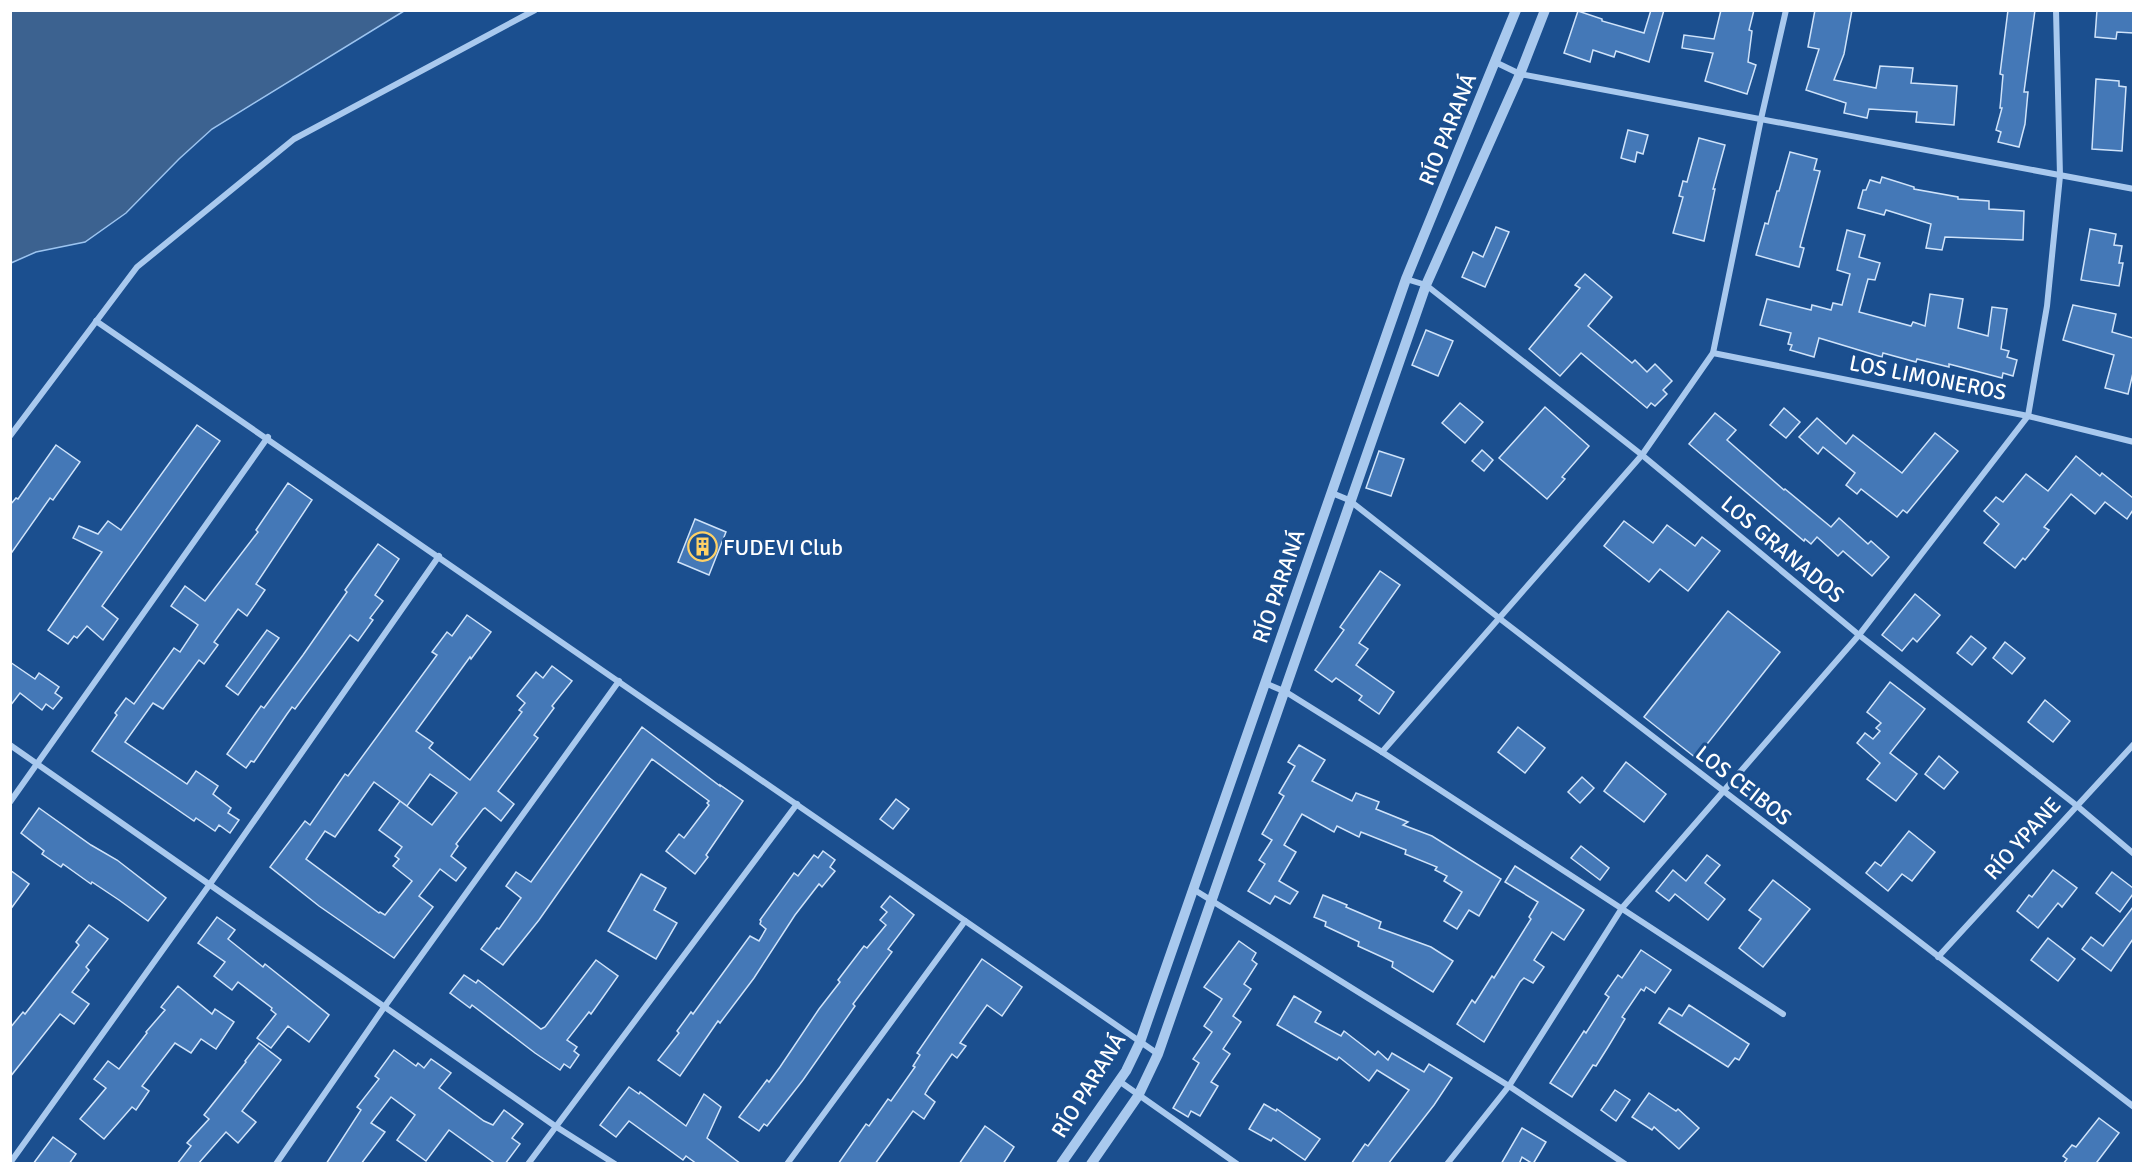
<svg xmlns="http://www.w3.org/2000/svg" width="2144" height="1174" font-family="Signika,sans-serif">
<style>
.water{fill:#3c6290;stroke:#9cc4f0;stroke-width:1.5}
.building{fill:#4478b7;stroke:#cfe3fa;stroke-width:1.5;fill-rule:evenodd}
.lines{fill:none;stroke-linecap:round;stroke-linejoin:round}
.minor{stroke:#a9c9ee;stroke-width:6}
.tertiary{stroke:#a9c9ee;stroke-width:10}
.labels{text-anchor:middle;stroke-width:6;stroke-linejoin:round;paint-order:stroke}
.street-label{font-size:22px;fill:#fff;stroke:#1b4f8f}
.poi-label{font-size:22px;fill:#fff;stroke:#1b4f8f;text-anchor:start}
</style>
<rect width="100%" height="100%" fill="#1b4f8f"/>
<!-- water -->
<polygon class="water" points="11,10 404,10 404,11 212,129 179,159 126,213 85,242 36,252 11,263"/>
<!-- building -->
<g class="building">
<polygon points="1651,10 1664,10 1649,62 1616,51 1614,57 1593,50 1590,62 1564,53 1578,11 1602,19 1602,21 1644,33"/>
<polygon points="1721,10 1754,10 1749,30 1752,31 1748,62 1756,65 1747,94 1705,81 1713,53 1682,48 1684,35 1714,39"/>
<polygon points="1815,10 1852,10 1844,54 1834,80 1876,88 1880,66 1913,68 1911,83 1957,86 1954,125 1916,122 1917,112 1869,109 1867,118 1844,113 1846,103 1806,90 1819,49 1808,47"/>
<polygon points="2008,10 2035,10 2024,92 2028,92 2025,124 2019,147 1998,142 2001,132 1996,130 2002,108 2000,108 2001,98 2003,75 2000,74"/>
<polygon points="2097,10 2133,10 2133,33 2117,32 2116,39 2095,37"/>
<polygon points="2096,79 2119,81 2119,86 2126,87 2122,151 2092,149"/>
<polygon points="1628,130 1648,135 1643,154 1637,152 1635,162 1621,158"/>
<polygon points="1699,138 1725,145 1713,189 1715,189 1704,241 1673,233 1683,197 1679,196 1683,181 1687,182"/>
<polygon points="1790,152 1817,159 1814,170 1820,171 1800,247 1804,248 1799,267 1756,255 1765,223 1768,224 1777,191 1779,191"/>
<polygon points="1882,177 1914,187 1914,189 1958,197 1958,199 1989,201 1989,209 2024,211 2023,240 1945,237 1942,250 1926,248 1931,224 1886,210 1884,215 1858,208 1863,190 1866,190 1870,180 1880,183"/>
<polygon points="1496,227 1509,232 1485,287 1462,277 1473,252 1483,257"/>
<polygon points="2090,229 2116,234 2114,245 2122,246 2119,263 2123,263 2119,286 2081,280"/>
<polygon points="1847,230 1865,235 1859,257 1880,263 1875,280 1868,279 1859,312 1911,326 1913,322 1925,326 1930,294 1963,299 1958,328 1988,336 1992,307 2007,309 2001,349 2009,351 2007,357 2017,360 2013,376 2003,373 2002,378 1949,364 1949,367 1917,359 1916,362 1883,353 1882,357 1819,338 1814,357 1790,350 1792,345 1788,344 1791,333 1760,325 1767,299 1811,310 1812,305 1831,310 1833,303 1842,305 1850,274 1837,270"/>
<polygon points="1585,274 1612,297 1588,326 1632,363 1635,360 1647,372 1655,364 1672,381 1663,390 1667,394 1655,406 1651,403 1647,408 1581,353 1560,376 1529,349 1580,288 1575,285"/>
<polygon points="2073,305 2116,314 2112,332 2133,338 2133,373 2128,394 2105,388 2114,355 2063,340"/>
<polygon points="1426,330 1453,341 1438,376 1412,365"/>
<polygon points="1460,403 1483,422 1465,443 1442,423"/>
<polygon points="1545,407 1589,446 1562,477 1565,479 1547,499 1499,458"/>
<polygon points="1784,408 1800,422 1786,438 1770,425"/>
<polygon points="1715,413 1736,430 1727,440 1784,490 1785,489 1831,527 1839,518 1868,544 1871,541 1889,557 1872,576 1843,551 1838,556 1817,537 1811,544 1805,539 1804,541 1689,444"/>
<polygon points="1817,418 1846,444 1853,435 1902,473 1935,433 1958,451 1907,513 1903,510 1897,517 1861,489 1857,494 1846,485 1855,473 1823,447 1818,454 1799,437"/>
<polygon points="197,425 220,441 102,606 118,619 103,640 87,626 77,638 74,636 68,644 48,630 102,552 73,538 79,526 98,534 108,521 121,530"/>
<polygon points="56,445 80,462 53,500 50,498 10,555 10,505 16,498 18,499"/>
<polygon points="1482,450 1493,460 1484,471 1472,461"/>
<polygon points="1379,451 1404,459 1391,496 1366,488"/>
<polygon points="2076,456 2100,476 2102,473 2133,498 2133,510 2127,519 2105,502 2095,514 2071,494 2044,527 2049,530 2025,560 2023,558 2015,568 1984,543 1999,524 1984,511 1996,497 2003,502 2026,474 2048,491"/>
<polygon points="288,483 312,500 256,584 265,590 247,616 238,609 214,642 218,645 204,664 199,660 163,709 153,703 125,742 187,784 196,771 218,786 213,794 231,808 228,813 239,820 230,833 219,825 215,831 196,818 194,821 92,751 117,715 115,713 126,698 134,704 174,648 180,652 198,625 171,606 185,586 205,601 258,532 256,530"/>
<polygon points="695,519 726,532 709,575 678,562"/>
<polygon points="1624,521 1653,543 1667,525 1695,546 1702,537 1720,551 1688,591 1660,569 1649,582 1604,546"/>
<polygon points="378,544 399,559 375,595 383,601 370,618 373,620 358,641 350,635 295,709 292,707 287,714 254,762 251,761 246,768 227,754 261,706 264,708 303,655 347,592 345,590"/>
<polygon points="1380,571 1400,585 1359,643 1368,649 1356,665 1394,692 1379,714 1359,700 1362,696 1336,678 1332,682 1315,670 1344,630 1340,627"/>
<polygon points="1915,594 1940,615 1917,642 1913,638 1902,651 1882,635"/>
<polygon points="1728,611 1780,652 1696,758 1644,717"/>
<path d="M467,615L491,632L471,659L470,657L416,731L433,743L429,748L470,780L522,712L519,710L525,703L517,696L536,672L543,678L552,666L572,681L552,706L554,708L534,735L538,738L498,791L514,804L501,821L485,808L483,809L456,844L458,846L451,856L466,868L456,881L440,869L419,896L433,907L394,958L319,906L270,867L305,821L310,825L345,774L348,776L437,655L432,652L447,632L452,636ZM430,774L457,793L432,825L400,801L379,830L402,847L395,856L399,859L393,866L412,881L385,915L380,912L379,913L306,859L325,831L335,837L374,782L407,806Z"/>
<polygon points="267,630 279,638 238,695 226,686"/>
<polygon points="1971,636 1986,648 1972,665 1957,653"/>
<polygon points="2005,642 2025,658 2012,674 1993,658"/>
<polygon points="10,662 35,679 39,673 59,687 55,693 62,698 53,709 46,704 42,710 20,693 10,706"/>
<polygon points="1890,682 1925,709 1890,753 1917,774 1896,801 1867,779 1880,763 1857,743 1865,733 1873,739 1880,731 1876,728 1881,723 1867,712"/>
<polygon points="2045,700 2070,721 2053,742 2028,722"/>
<polygon points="642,727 720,786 720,785 743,801 706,855 708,857 695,874 666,851 679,834 684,838 709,805 707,803 709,801 652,759 539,920 503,965 481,949 497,928 499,929 521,898 506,886 516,872 531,882"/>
<polygon points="1518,727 1545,748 1525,773 1498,752"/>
<polygon points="1299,745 1325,760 1312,781 1352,801 1356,793 1379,802 1376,809 1408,822 1403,825 1432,836 1501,879 1479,916 1469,910 1457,929 1444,921 1462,892 1444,881 1447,876 1435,870 1437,867 1405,854 1406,850 1361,832 1359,837 1337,826 1334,832 1302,814 1284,845 1296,852 1279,881 1298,892 1290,904 1275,896 1270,904 1248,891 1265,864 1259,860 1272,840 1262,834 1284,796 1279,793 1295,766 1288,762"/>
<polygon points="1939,756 1958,772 1944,789 1925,774"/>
<polygon points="1626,762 1666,794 1644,822 1604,791"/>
<polygon points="1582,777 1594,788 1580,803 1568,792"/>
<polygon points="896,799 909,809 893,829 880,819"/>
<polygon points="39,808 91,845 117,860 166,898 148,921 119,900 92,882 91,884 63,864 61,867 42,854 44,851 21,833"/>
<polygon points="1909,831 1935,852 1912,881 1902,874 1888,891 1866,873 1875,862 1881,866"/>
<polygon points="1581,846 1609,868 1600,880 1571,858"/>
<polygon points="823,851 835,860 830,867 835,871 822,887 819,884 795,915 754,978 720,1023 718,1021 680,1076 658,1060 679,1033 677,1031 691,1012 693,1014 750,936 759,941 766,929 760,924 761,921 760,920 794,873 798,876 814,855 818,858"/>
<polygon points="1707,855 1720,865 1705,883 1725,899 1708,920 1675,894 1669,901 1656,891 1673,870 1686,881"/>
<polygon points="1515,866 1584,910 1564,940 1552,932 1534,960 1544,967 1533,983 1524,978 1520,982 1484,1042 1457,1024 1472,1000 1475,1003 1492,976 1494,978 1531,919 1529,917 1538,902 1505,882"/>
<polygon points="10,870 29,884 10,910"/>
<polygon points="2053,870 2077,888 2062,907 2058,903 2038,928 2017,911 2029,895 2032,897"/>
<polygon points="2112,872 2133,888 2133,894 2120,912 2096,893"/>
<polygon points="641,874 666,888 654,910 677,923 656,959 608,931"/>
<polygon points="1773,880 1810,909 1763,967 1739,948 1761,919 1749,910"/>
<polygon points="1323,895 1347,905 1346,907 1381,922 1379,928 1431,947 1453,961 1433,992 1392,967 1393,962 1358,946 1359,942 1325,926 1326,922 1314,917"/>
<polygon points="890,896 914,915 888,949 892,952 853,1004 855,1006 803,1080 767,1126 764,1124 759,1131 739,1117 767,1080 769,1082 780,1067 819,1009 840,982 838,980 864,946 867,948 886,925 880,920 887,912 881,907"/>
<polygon points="2133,907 2133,939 2111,971 2082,949 2091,937 2103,946"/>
<polygon points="217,917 235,930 228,939 263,967 265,964 329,1015 309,1042 288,1026 271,1048 257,1038 276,1014 271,1010 272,1008 238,982 232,990 214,976 225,962 198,943"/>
<polygon points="89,925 108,939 86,967 89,970 72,992 89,1004 74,1024 60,1014 10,1077 10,1028 23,1012 25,1014 79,945 76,942"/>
<polygon points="2048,938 2075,959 2058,981 2031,960"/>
<polygon points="1239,941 1256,953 1252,960 1257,964 1244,984 1251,989 1233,1016 1241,1022 1223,1049 1230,1054 1211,1082 1218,1086 1200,1116 1191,1111 1188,1117 1173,1108 1199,1063 1193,1059 1212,1032 1204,1026 1222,999 1204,987"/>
<polygon points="1641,950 1671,970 1655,993 1646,987 1644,991 1641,989 1622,1017 1625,1019 1608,1047 1596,1066 1593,1065 1572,1097 1550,1083 1584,1031 1586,1033 1609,997 1605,994 1618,975 1622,978"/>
<polygon points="982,959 1022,987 1002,1016 987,1005 960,1043 966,1046 957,1058 952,1054 929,1087 925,1094 935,1102 924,1119 913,1111 875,1164 838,1164 866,1124 869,1126 888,1099 891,1101 915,1067 913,1066 920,1055 917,1053"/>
<polygon points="596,960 618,976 591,1014 589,1012 567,1040 577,1047 574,1051 579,1055 570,1068 564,1064 560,1070 535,1053 472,1005 470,1008 450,993 464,975 476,983 478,980 541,1029 545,1027"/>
<polygon points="178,986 212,1014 215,1009 234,1022 216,1049 201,1039 191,1053 175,1043 142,1086 149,1091 136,1110 132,1107 104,1139 80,1119 106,1088 94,1079 108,1061 119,1069 147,1033 146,1032 165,1010 161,1007"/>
<polygon points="1294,996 1321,1012 1315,1022 1341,1036 1344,1031 1375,1055 1378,1051 1388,1060 1392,1053 1424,1072 1429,1064 1452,1078 1434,1105 1388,1164 1351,1164 1365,1144 1368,1146 1409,1090 1377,1070 1369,1081 1339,1057 1337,1060 1277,1025"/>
<polygon points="1689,1005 1749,1044 1739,1060 1735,1058 1728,1067 1659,1023 1669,1008 1682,1016"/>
<polygon points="259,1043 281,1060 242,1111 256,1122 238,1143 226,1132 198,1164 177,1164 191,1146 187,1143 209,1119 204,1115 246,1062 245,1061"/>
<polygon points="394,1050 416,1066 418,1063 424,1068 431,1059 451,1073 439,1088 484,1121 493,1125 504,1110 523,1124 512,1138 520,1144 505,1164 496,1164 449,1130 426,1161 397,1140 415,1115 391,1097 371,1123 385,1132 361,1164 326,1164 361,1110 357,1107 379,1079 375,1076"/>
<polygon points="629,1087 639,1094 640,1092 686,1126 704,1094 721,1107 707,1138 741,1164 697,1164 686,1156 683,1160 629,1121 616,1137 600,1125"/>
<polygon points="1615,1090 1630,1100 1616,1121 1601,1110"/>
<polygon points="1649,1093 1676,1111 1678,1109 1699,1128 1679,1149 1654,1127 1652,1130 1632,1117"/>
<polygon points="1264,1104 1276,1111 1277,1109 1320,1139 1305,1160 1273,1138 1271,1141 1249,1129"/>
<polygon points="2099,1118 2119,1133 2097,1162 2099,1164 2063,1164 2067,1159 2063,1156 2072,1145 2076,1147"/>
<polygon points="985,1126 1014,1147 1003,1164 959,1164"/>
<polygon points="1522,1128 1546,1142 1533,1164 1522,1157 1519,1164 1501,1164"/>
<polygon points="53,1137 76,1154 69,1164 33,1164"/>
</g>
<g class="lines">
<!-- minor -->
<g class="minor">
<polyline points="1495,62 1520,74 2134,189"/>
<polyline points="1406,279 1426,285 1642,455 1859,635 2076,805 2134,854"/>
<polyline points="96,321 1158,1054"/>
<polyline points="1713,353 2028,416 2134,442"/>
<polyline points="10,436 137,267 294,139 535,10"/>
<polyline points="1332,493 1349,500 1499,618 2134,1107"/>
<polyline points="1265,683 1286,692 1382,752 1783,1014"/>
<polyline points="10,745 555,1126 615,1164"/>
<polyline points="1382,752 1642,455 1713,353 1761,119 1786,10"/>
<polyline points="10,802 268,437"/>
<polyline points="1193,889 1509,1086 1625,1164"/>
<polyline points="1938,957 2134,744"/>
<polyline points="1119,1081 1237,1164"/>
<polyline points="10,1163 210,884 439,556"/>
<polyline points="276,1164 385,1006 619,681"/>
<polyline points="528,1164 797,804"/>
<polyline points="787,1164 965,921"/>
<polyline points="1447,1164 1509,1086 1622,908 1859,635 2028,416 2047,306 2060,176 2056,10"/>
</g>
<!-- tertiary -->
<g class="tertiary">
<polyline points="1061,1164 1126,1071 1140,1042 1406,279 1516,10"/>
<polyline points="1091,1164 1138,1096 1158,1054 1426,285 1520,74 1545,10"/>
</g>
</g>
<!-- icons -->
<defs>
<symbol id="building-ring" viewBox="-11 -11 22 22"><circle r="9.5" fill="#1b4f8f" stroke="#ffd166" stroke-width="1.5"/><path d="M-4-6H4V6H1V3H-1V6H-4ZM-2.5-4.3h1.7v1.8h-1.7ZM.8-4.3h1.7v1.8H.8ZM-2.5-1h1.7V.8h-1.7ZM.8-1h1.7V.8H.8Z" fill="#ffd166"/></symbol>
</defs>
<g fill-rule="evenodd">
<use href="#building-ring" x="686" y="530" width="33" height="33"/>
</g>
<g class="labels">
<!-- street labels -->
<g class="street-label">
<text transform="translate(1447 129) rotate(-68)" y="8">RÍO PARANÁ</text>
<text transform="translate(1928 377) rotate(11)" y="8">LOS LIMONEROS</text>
<text transform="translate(1783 549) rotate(40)" y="8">LOS GRANADOS</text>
<text transform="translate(1278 586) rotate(-71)" y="8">RÍO PARANÁ</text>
<text transform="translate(1744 785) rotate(38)" y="8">LOS CEIBOS</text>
<text transform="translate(2022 838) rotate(-48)" y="8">RÍO YPANE</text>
<text transform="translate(1088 1085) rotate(-58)" y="8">RÍO PARANÁ</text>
</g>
<!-- poi labels -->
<g class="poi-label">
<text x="723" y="555">FUDEVI Club</text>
</g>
</g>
<!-- border -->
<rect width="2144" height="1174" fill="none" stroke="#ffffff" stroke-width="24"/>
</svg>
